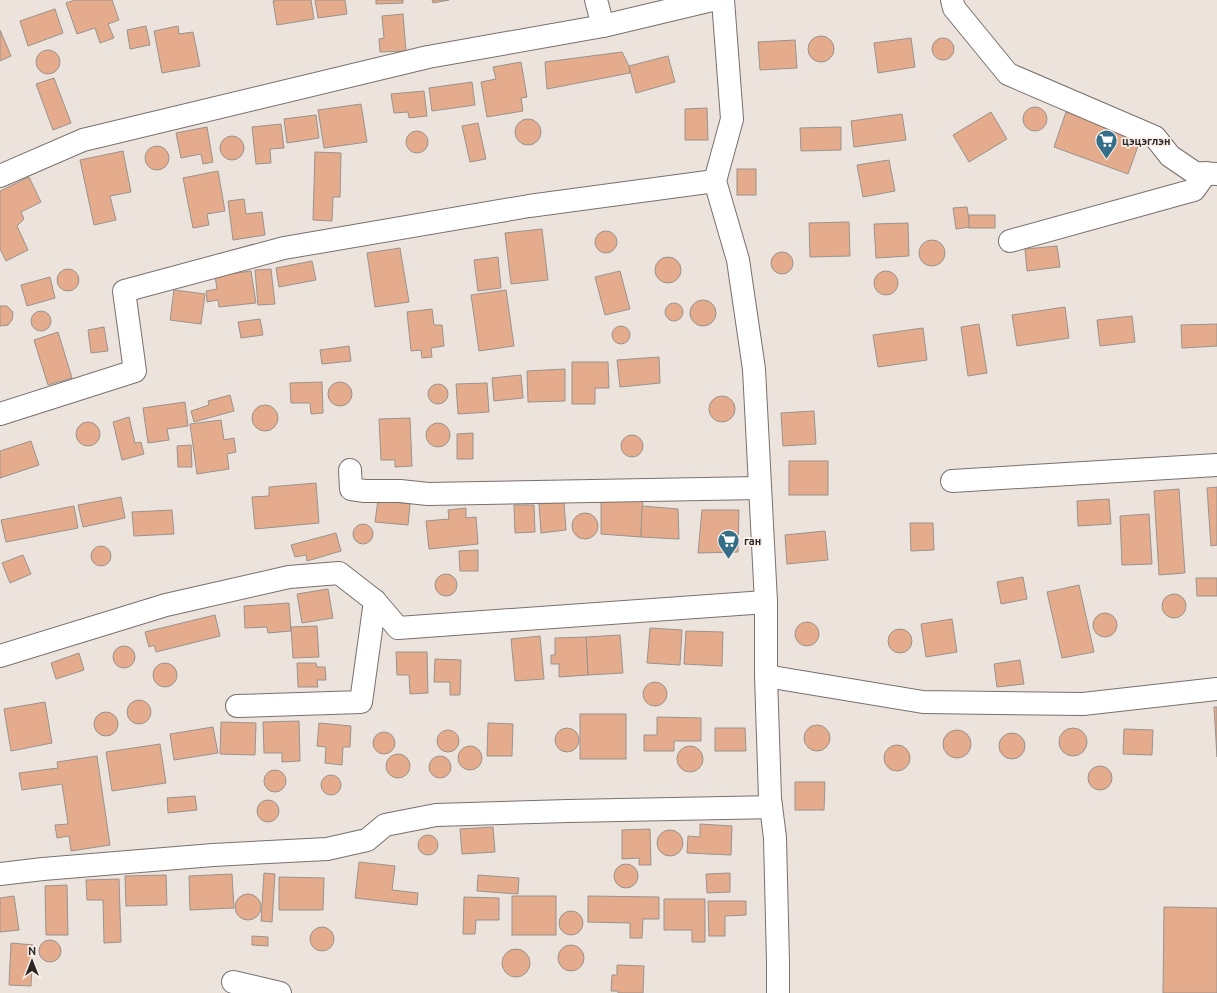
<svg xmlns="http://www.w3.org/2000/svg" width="1217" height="993" font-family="Ubuntu,sans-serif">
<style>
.building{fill:#e4ac8c;stroke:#9b928d}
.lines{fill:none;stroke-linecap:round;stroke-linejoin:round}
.street-casing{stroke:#79706c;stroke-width:24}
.street{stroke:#fff;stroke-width:22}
.labels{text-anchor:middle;stroke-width:3.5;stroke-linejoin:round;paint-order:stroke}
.poi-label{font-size:11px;font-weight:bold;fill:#2b2725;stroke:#faf0eb;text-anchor:start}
</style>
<rect width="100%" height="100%" fill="#ece3dd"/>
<!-- building -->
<g class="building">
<polygon points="75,0 112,0 119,20 108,24 114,38 100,43 95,28 77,34 66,3"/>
<polygon points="277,0 311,0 314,19 277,25 273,1"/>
<polygon points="315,0 345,0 347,14 318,18"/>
<polygon points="376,0 403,0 403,3 376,4"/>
<polygon points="432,0 449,0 433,3"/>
<polygon points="55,9 63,33 28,46 20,21"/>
<polygon points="403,14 406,51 380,52 379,39 384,38 382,16"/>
<polygon points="146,26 150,45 130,49 127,30"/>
<polygon points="178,26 179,34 193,32 200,66 162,73 154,31"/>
<polygon points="0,30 11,56 0,61"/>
<circle cx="821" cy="49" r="13"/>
<polygon points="911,38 915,67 878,73 874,43"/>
<circle cx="943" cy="49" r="11"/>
<polygon points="795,40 797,68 760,70 758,42"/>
<circle cx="48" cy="62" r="12"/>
<polygon points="622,52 629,66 630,73 547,89 545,62"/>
<polygon points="668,56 675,82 636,93 629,66"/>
<polygon points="521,62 527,97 521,98 523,111 487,117 481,82 496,79 493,67"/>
<polygon points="54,78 71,123 53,130 36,84"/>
<polygon points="472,82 475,105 432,111 429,88"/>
<polygon points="424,91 427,116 409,118 408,112 394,113 391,94"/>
<polygon points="361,104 367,142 324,148 318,110"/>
<circle cx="1035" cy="119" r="12"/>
<polygon points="707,108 708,140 685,140 685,109"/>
<polygon points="991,112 1007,139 969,162 953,135"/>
<polygon points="1066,112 1141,138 1128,174 1054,147"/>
<polygon points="902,114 906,140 854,147 851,121"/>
<polygon points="316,115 319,138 287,143 284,119"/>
<circle cx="528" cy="132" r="13"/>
<polygon points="478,123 486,159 470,162 462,126"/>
<polygon points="281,124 284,148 270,149 271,163 256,164 252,127"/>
<polygon points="207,127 213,162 203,164 201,154 181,158 176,133"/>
<polygon points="841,127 841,150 801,151 800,128"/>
<circle cx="417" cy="142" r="11"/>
<circle cx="232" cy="148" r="12"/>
<circle cx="157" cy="158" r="12"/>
<polygon points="123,151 131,192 110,196 116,220 94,225 80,160"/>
<polygon points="315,152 341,153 340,197 333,197 332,221 313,220"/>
<polygon points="889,160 895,191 863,197 857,165"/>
<rect x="737" y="169" width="19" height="26"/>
<polygon points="218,171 225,211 207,214 209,225 193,228 183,178"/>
<polygon points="29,177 41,202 21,212 24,219 17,226 28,250 6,261 0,249 0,191"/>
<polygon points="244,199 246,214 262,212 265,235 233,240 228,201"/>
<polygon points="967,207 970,227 956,229 953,208"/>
<rect x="969" y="215" width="26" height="13"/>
<polygon points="849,222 850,256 810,257 809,223"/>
<polygon points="908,223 909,256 876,258 874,224"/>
<polygon points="542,229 548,280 511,284 505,233"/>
<circle cx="606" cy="242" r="11"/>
<circle cx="932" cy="253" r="13"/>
<polygon points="1057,246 1060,267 1027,271 1025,249"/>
<polygon points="400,248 409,302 375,307 367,253"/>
<circle cx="782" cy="263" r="11"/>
<circle cx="668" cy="270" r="13"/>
<polygon points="498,257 501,288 478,291 474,260"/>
<polygon points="312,261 316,280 279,287 276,268"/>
<polygon points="271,269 275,304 258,305 255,270"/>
<circle cx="68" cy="280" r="11"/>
<circle cx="886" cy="283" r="12"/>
<polygon points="251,271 256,303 219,307 218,300 207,302 206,291 217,289 215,276"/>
<polygon points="620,271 630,309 605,315 595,277"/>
<polygon points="50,277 55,298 27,306 21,285"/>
<polygon points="174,290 205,294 201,324 170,320"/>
<polygon points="506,290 514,346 479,351 471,295"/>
<circle cx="703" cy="313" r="13"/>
<circle cx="674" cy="312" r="9"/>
<polygon points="0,306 7,306 12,311 13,314 12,320 8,325 0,326"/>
<polygon points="1065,307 1069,338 1017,346 1012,315"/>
<polygon points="432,309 434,325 442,325 444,346 431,348 432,357 422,358 421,350 411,351 407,312"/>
<circle cx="41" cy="321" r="10"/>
<polygon points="1132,316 1135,342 1100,346 1097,320"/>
<polygon points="260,319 263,335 241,338 238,322"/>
<polygon points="979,324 987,373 968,376 961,327"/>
<polygon points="1217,324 1217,346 1182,348 1181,325"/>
<circle cx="621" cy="335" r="9"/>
<polygon points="104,327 108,351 91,353 88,330"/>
<polygon points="923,328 927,360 878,367 873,335"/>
<polygon points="58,332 72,378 48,385 34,340"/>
<polygon points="349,346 351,361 322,364 320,350"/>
<polygon points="659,357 660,383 620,387 617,360"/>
<polygon points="572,362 608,362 609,388 595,388 595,404 572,404"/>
<polygon points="565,369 565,401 528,402 527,371"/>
<polygon points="521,375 523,398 494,401 492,378"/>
<polygon points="322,382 323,413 311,414 310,403 291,403 290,383"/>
<circle cx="340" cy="394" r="12"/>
<polygon points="487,383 489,412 458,414 456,384"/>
<circle cx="438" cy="394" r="10"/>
<polygon points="230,395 234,411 194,422 191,411 209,405 208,401"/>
<circle cx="722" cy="409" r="13"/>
<polygon points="185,402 188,426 167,429 169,440 148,443 143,408"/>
<circle cx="265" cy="418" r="13"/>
<polygon points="814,411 816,444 783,446 781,413"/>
<polygon points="129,417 135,443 141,442 144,454 122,460 113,422"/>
<polygon points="410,418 412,466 395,467 395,460 381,460 379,419"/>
<polygon points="221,420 224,440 234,438 236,452 227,454 229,469 197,474 190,424"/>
<circle cx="88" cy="434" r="12"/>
<circle cx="438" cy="435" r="12"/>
<polygon points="473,433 473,459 457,459 457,434"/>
<circle cx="632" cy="446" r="11"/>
<polygon points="31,441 39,465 0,478 0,451"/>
<polygon points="191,445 192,467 178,467 177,446"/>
<rect x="789" y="461" width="39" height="34"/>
<polygon points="316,483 319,523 255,529 252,497 269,496 269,487"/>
<polygon points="1217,487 1217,545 1211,546 1207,488"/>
<polygon points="1179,489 1185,573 1159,575 1154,491"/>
<polygon points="121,497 125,518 83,527 78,505"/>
<polygon points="601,497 643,497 641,537 601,534"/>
<polygon points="1109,499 1111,524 1078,526 1077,501"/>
<polygon points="378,500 410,504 408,525 375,522"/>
<polygon points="564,502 566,530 541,533 539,504"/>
<polygon points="514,505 534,505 535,532 515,533"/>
<polygon points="74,506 78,528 6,542 1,520"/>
<polygon points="642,506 678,509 679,539 641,537"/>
<polygon points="466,508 466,518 476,517 478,544 429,549 426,521 449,519 448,510"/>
<polygon points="172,510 174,534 134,536 132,512"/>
<polygon points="702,510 739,510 738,552 698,553"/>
<circle cx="585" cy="526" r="13"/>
<polygon points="1149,514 1152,564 1122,565 1120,516"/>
<polygon points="910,523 933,523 934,550 911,551"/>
<circle cx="363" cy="534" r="10"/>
<polygon points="825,531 828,560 787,564 785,535"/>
<polygon points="336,533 341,551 307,561 306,555 295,557 291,545"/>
<circle cx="101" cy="556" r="10"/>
<polygon points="478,550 478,571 460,571 459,551"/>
<polygon points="23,555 31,574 10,583 2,563"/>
<circle cx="446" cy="585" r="11"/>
<polygon points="1023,577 1027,599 1001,604 997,582"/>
<polygon points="1196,578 1217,578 1217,596 1197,596"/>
<polygon points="1079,585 1094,652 1062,658 1047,592"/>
<polygon points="328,589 333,618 302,623 297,594"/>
<circle cx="1174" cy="606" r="12"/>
<polygon points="289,603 291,631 268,633 267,627 245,628 244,606"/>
<circle cx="1105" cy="625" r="12"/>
<polygon points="215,615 220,636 156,652 154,645 149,647 145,632"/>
<polygon points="952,619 957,652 926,657 921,624"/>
<circle cx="807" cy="634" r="12"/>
<polygon points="317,626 319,657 293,658 291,627"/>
<polygon points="650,628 682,630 680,665 647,663"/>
<circle cx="900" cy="641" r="12"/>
<polygon points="686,631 723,632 722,666 684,664"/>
<polygon points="620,635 623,673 588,675 586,637"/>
<polygon points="540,636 544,679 515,681 511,639"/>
<polygon points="586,637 588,675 559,677 559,664 551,664 551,655 555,655 555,638"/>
<circle cx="124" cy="657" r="11"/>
<polygon points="396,652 427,652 428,693 410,694 409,675 397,675"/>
<polygon points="79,653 84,670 56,679 51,663"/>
<polygon points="435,659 461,660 460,695 450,695 450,682 434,682"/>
<polygon points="1020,660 1024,684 997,687 994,664"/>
<polygon points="297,663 316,663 317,667 325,667 326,680 317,680 318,687 298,687"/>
<circle cx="165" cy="675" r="12"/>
<circle cx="655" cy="694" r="12"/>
<circle cx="139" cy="712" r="12"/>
<polygon points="45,702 52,743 11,751 4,709"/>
<polygon points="1214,707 1217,707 1217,757"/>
<circle cx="106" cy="724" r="12"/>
<rect x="580" y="714" width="46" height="45"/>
<polygon points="657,717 701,718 701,741 674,741 674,751 644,751 644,735 657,735"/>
<polygon points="299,721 300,761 282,762 282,753 264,753 263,722"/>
<polygon points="221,722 256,723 255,755 220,754"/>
<polygon points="319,723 351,726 350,747 343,747 342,765 325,763 326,747 317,746"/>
<polygon points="488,723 513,724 512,756 487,756"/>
<circle cx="817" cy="738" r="13"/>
<polygon points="213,727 218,753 174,760 170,734"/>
<circle cx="1073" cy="742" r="14"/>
<circle cx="567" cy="740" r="12"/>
<polygon points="715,728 745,728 746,751 715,751"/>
<polygon points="1124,729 1153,730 1152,755 1123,754"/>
<circle cx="448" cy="741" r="11"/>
<circle cx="957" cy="744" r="14"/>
<circle cx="384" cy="743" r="11"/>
<circle cx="1012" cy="746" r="13"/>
<polygon points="160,744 166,783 112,791 106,752"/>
<circle cx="897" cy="758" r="13"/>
<circle cx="690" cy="759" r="13"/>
<circle cx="470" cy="758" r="12"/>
<circle cx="398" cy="766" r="12"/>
<circle cx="440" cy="767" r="11"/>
<polygon points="97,756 110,845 71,851 69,836 57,838 55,825 68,824 62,784 22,790 19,773 58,768 57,762"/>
<circle cx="1100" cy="778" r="12"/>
<circle cx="275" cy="781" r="11"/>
<circle cx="331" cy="785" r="10"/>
<polygon points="795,782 825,782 824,810 795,810"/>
<polygon points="195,796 197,810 168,813 167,798"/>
<circle cx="268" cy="811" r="11"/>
<polygon points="700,824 732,826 731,855 687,853 688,836 700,837"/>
<polygon points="493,827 495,852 462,854 460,829"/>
<polygon points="650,829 651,865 639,865 639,858 622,859 622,830"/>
<circle cx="670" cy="843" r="13"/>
<circle cx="428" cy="845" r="10"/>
<polygon points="359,862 395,866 392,890 418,893 417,905 355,898"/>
<circle cx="626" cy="876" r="12"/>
<polygon points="264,873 275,874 272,922 261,921"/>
<polygon points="730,873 730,892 707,893 706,874"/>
<polygon points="232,874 234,908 190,910 189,876"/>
<polygon points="166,875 167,905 126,906 125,876"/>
<polygon points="478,875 519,878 518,894 477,891"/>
<polygon points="279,877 324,878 323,910 279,910"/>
<polygon points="119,879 121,942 104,943 103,900 87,900 86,880"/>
<polygon points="67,885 68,935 46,935 45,886"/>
<circle cx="248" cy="907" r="13"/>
<polygon points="14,896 19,930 0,932 0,898"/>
<rect x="512" y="896" width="44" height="39"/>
<polygon points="588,896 659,897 659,919 643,919 642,938 630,938 630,923 588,922"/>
<polygon points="464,897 499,898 499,920 476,920 475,934 463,934"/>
<polygon points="664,899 705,899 705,942 692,942 692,930 664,930"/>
<polygon points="708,901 746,901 746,915 725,916 725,936 709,936"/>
<polygon points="1164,907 1217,908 1217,993 1163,993"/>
<circle cx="571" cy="923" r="12"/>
<circle cx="322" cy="939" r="12"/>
<polygon points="252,936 268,937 268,946 252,945"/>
<circle cx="50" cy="951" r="11"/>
<polygon points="11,943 33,945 31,986 9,985"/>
<circle cx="571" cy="958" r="13"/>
<circle cx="516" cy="963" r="14"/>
<polygon points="617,965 644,966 643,993 618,993 618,991 611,991 612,975 617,975"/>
</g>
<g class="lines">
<defs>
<g id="street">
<polyline points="596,0 603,26"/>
<polyline points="723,0 732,119 715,181 738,260 754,369 766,602 766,676 770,798 775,838 778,962 778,993"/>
<polyline points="952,0 954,8 1008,74 1155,137 1170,156 1195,173 1217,174"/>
<polyline points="0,176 83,140 428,57 603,26 712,0"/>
<polyline points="1010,241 1194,190 1206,173"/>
<polyline points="0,414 135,371 124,291 284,248 529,206 715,181"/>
<polyline points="350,470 351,489 365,491 400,491 428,494 760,488"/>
<polyline points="952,481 1217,465"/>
<polyline points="0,656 166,605 289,577 339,573 375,601 398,628 766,602"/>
<polyline points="766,676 923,702 1083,704 1217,689"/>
<polyline points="237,706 361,702 375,601"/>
<polyline points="0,874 43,869 213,855 327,849 367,840 385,825 436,815 568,811 771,807"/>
<polyline points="233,982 280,993"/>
</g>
</defs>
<!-- street casing -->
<use href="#street" class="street-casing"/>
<!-- street -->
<use href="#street" class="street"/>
</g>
<!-- icons -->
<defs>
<symbol id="supermarket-pin" viewBox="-11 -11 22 30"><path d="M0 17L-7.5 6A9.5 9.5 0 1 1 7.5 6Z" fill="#356e88" stroke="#faf0eb"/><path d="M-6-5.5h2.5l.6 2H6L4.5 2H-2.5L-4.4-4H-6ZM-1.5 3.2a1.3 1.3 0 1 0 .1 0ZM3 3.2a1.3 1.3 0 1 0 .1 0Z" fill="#fff"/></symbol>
</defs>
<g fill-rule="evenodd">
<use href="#supermarket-pin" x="1094" y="128" width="25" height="34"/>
<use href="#supermarket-pin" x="716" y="528" width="25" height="34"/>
</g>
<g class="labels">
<!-- poi labels -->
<g class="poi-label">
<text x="1122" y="145">цэцэглэн</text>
<text x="744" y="545">ган</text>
</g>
</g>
<!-- north arrow -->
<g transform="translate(32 961)" stroke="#faf0eb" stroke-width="3" paint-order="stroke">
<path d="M0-3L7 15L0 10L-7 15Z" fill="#2b2725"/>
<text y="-6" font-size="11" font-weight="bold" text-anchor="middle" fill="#2b2725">N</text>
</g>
</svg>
